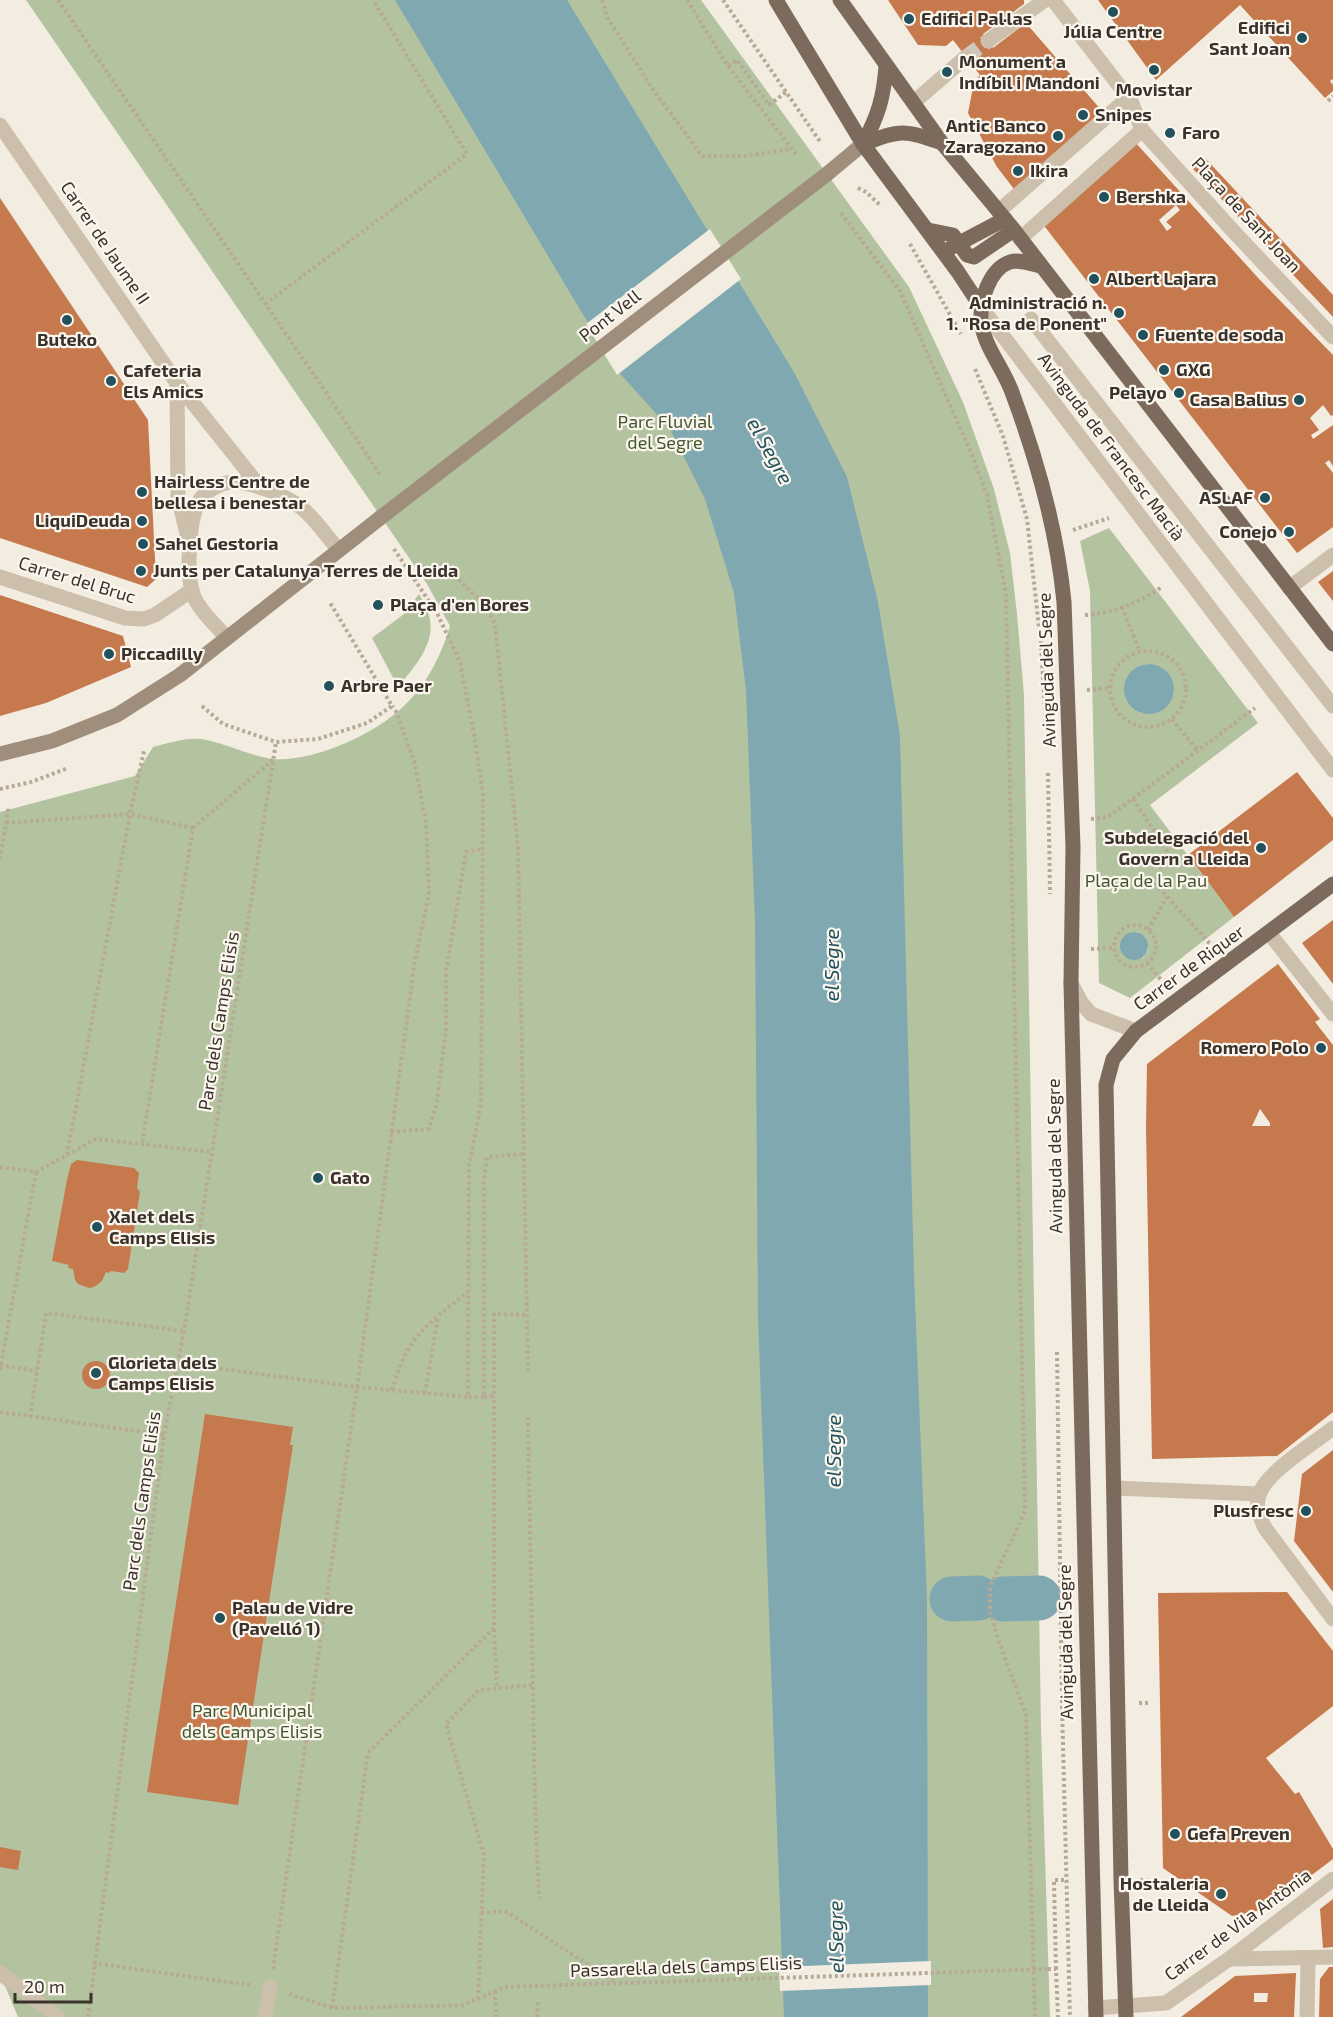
<svg xmlns="http://www.w3.org/2000/svg" width="1333" height="2017" font-family="'Exo 2',sans-serif">
<style>
.green{fill:#b3c3a0;fill-rule:evenodd}
.water{fill:#80a8b1}
.pier{fill:#f3ede1}
.lines{fill:none;stroke-linecap:round;stroke-linejoin:round}
.river{stroke:#80a8b1;stroke-width:45}
.building{fill:#c5794d;fill-rule:evenodd}
.pedestrian-tunnel{stroke:#cec8bd;stroke-width:15;stroke-dasharray:15 8;stroke-linecap:butt}
.path{stroke:#b8a996;stroke-width:4;stroke-dasharray:3 3;stroke-linecap:butt}
.service{stroke:#ccbfac;stroke-width:15}
.pedestrian{stroke:#ccbfac;stroke-width:15}
.minor{stroke:#ccbfac;stroke-width:15}
.tertiary{stroke:#ccbfac;stroke-width:15}
.secondary{stroke:#a08e7d;stroke-width:15}
.primary{stroke:#7c6b5c;stroke-width:15}
.path-bridge{stroke:#b8a996;stroke-width:4;stroke-dasharray:3 3;stroke-linecap:butt}
.secondary-bridge{stroke:#a08e7d;stroke-width:15}
.poi-dot{fill:#20515c;stroke:#fbf6ee;stroke-width:2}
.labels{text-anchor:middle;stroke-width:4.5;stroke-linejoin:round;paint-order:stroke}
.poi-label{font-size:18px;font-weight:bold;fill:#3a322b;stroke:#fbf6ee;text-anchor:start}
.street-label{font-size:18px;fill:#3a322b;stroke:#fbf6ee}
.park-label{font-size:18px;fill:#44582f;stroke:#fbf6ee}
.water-label{font-size:20px;font-style:italic;fill:#20515c;stroke:#fbf6ee}
</style>
<rect width="100%" height="100%" fill="#f3ede1"/>
<!-- green -->
<g class="green">
<path d="M26,0H701L909,287L963,402L994,489L1010,553L1017,614L1024,695L1041,1728L1050,2017H18L0,1974V812L135,776L153,747C169,743 190,736 207,740C229,745 251,756 273,759C291,761 319,754 336,747C397,723 431,689 450,626L427,584Z"/>
<path d="M1109,528L1258,723L1150,805L1234,917L1130,998L1099,983L1090,591L1080,541ZM1145,664C1164,664 1175,675 1174,694L1142,713L1129,703ZM1138,932L1145,937L1148,950L1143,958L1122,939L1129,933Z"/>
<path d="M419,594C423,601 427,608 429,616C437,642 414,668 398,687L372,638L404,614Z"/>
</g>
<!-- water -->
<g class="water">
<polygon points="395,0 567,0 795,374 847,477 878,602 900,736 914,1275 927,1599 928,2017 784,2017 758,1318 755,922 746,690 734,593 705,499 670,429 615,368"/>
<circle cx="1149" cy="689" r="25"/>
<circle cx="1134" cy="946" r="14"/>
</g>
<!-- pier -->
<g class="pier">
<polygon points="710,229 741,279 617,375 586,324"/>
<polygon points="931,1961 931,1985 780,1991 779,1967"/>
</g>
<g class="lines">
<!-- river -->
<g class="river">
<polyline points="952,1599 978,1598"/>
<polyline points="1003,1599 1039,1598"/>
</g>
</g>
<!-- building -->
<g class="building">
<polygon points="888,0 1024,0 1024,4 983,34 993,48 1026,23 1102,111 1014,189 997,167 968,113 974,82 980,75 953,40 946,46 918,45"/>
<polygon points="1098,0 1333,0 1333,79 1330,81 1333,85 1333,91 1325,98 1240,5 1156,80"/>
<path d="M1135,142L1260,280L1333,355V415L1331,416L1323,405L1310,418L1319,430L1311,435L1313,439L1333,425V466L1329,460L1325,463L1333,473V527L1297,553L1042,223ZM1176,205L1180,210L1166,222L1172,227L1167,231L1159,220Z"/>
<polygon points="1205,158 1333,295 1333,317 1193,169"/>
<polygon points="0,198 148,420 156,579 147,587 0,538"/>
<polygon points="1333,571 1333,601 1318,582"/>
<polygon points="0,595 123,636 131,667 46,703 0,716"/>
<polygon points="1297,772 1333,818 1333,840 1234,917 1188,855"/>
<polygon points="1333,920 1333,984 1302,943"/>
<path d="M1278,964L1320,1019L1315,1022L1333,1045V1412L1277,1456L1152,1459L1146,1127L1147,1064ZM1260,1109L1270,1123V1126H1252Z"/>
<polygon points="77,1160 134,1168 139,1173 137,1188 140,1192 128,1269 124,1273 111,1271 109,1273 106,1272 102,1281 94,1287 89,1288 78,1284 75,1280 73,1269 68,1268 69,1265 52,1261 67,1180 71,1164"/>
<circle cx="96" cy="1375" r="14"/>
<polygon points="205,1414 293,1427 290,1445 293,1445 238,1805 147,1792"/>
<polygon points="1333,1450 1333,1592 1294,1541 1302,1474"/>
<polygon points="1287,1592 1333,1651 1333,1706 1266,1758 1295,1794 1299,1792 1333,1849 1333,1859 1267,1909 1232,1916 1163,1868 1158,1593"/>
<polygon points="0,1847 21,1851 18,1870 0,1867"/>
<polygon points="1333,1899 1333,1947 1323,1948 1320,1909"/>
<polygon points="1329,1967 1333,1967 1333,2017 1319,2017 1320,1979"/>
<path d="M1296,1973L1294,2017H1181L1235,1976ZM1254,1993H1268L1267,2002H1254Z"/>
</g>
<g class="lines">
<!-- pedestrian-tunnel -->
<polyline class="pedestrian-tunnel" points="966,57 988,41"/>
<!-- path -->
<g class="path">
<polyline points="58,0 323,388 380,475"/>
<polyline points="602,0 607,17 652,88 702,156 746,156 791,149"/>
<polyline points="687,0 728,66 796,154"/>
<polyline points="723,0 821,143"/>
<polyline points="728,66 737,60 769,105 786,92"/>
<polyline points="1328,101 1333,96"/>
<polyline points="858,188 866,192 880,205"/>
<polyline points="841,213 900,291 972,455 987,495 1006,594 1025,1511 990,1587 990,1611 997,1636 1026,1715 1035,2017"/>
<polyline points="910,244 961,334"/>
<polyline points="265,304 467,154 373,0"/>
<polyline points="975,369 1003,436 1027,519 1041,646 1046,727"/>
<polyline points="1073,530 1109,518"/>
<polyline points="394,549 437,613 460,662 474,734 483,793 481,1103 469,1166 468,1397 484,1397 484,1181 487,1157 524,1154"/>
<polyline points="441,563 484,604 495,624 518,847 528,1372"/>
<polyline points="1122,607 1140,652"/>
<path d="M1085,615C1113,613 1138,603 1162,587"/>
<circle cx="1148" cy="689" r="38"/>
<polyline points="1087,690 1110,688"/>
<polyline points="202,706 223,724 276,742 318,739 367,723 392,706 329,601"/>
<polyline points="1172,719 1198,751"/>
<polyline points="1048,773 1050,894"/>
<polyline points="0,789 31,782 68,768"/>
<polyline points="1133,799 1167,850 1156,884 1210,944"/>
<polyline points="1091,819 1108,817 1255,708"/>
<polyline points="6,823 130,814 193,828 142,1144"/>
<polyline points="193,828 274,759"/>
<polyline points="0,859 9,806"/>
<circle cx="1135" cy="946" r="21"/>
<polyline points="1148,930 1167,897"/>
<polyline points="1091,949 1114,948"/>
<polyline points="1147,963 1162,981"/>
<polyline points="391,1132 429,1129 437,1101 446,1030 446,972 466,852 482,849"/>
<polyline points="67,1155 130,814 144,751"/>
<polyline points="0,1167 36,1172 96,1139 212,1152"/>
<polyline points="1057,1352 1062,1705 1070,2017"/>
<polyline points="178,1363 357,1387 468,1397"/>
<polyline points="0,1365 37,1371"/>
<polyline points="0,1370 36,1172"/>
<path d="M392,1390C407,1337 426,1325 468,1292"/>
<polyline points="425,1393 438,1317"/>
<polyline points="484,1397 494,1396 494,1314 527,1315"/>
<polyline points="0,1412 164,1435"/>
<polyline points="30,1417 46,1313 184,1331"/>
<polyline points="528,1417 535,1803 539,1898"/>
<polyline points="494,1629 497,1688"/>
<polyline points="1139,1703 1149,1703"/>
<polyline points="1140,1880 1151,1881"/>
<polyline points="481,1913 505,1911"/>
<polyline points="93,1963 250,1985"/>
<polyline points="273,1969 357,1387 415,960 429,894 426,823 415,764 397,713 392,706"/>
<polyline points="1048,1969 1056,1969 1058,2017"/>
<polyline points="1056,1969 1054,1880 1067,1880"/>
<polyline points="495,1991 496,2017"/>
<polyline points="289,1994 332,2008 432,2006 463,2005 505,1987"/>
<polyline points="478,1999 484,1855 446,1724 479,1690 533,1685"/>
<polyline points="332,2008 368,1753 494,1628 494,1396"/>
<polyline points="88,2017 164,1435 184,1331 276,742"/>
<polyline points="537,2017 538,2000"/>
</g>
<!-- service -->
<polyline class="service" points="265,2017 270,1987"/>
<!-- pedestrian -->
<g class="pedestrian">
<polyline points="1053,0 1131,101 1142,130 1234,232 1333,337"/>
<polyline points="988,41 1045,0"/>
<polyline points="914,102 966,57"/>
<polyline points="999,211 1128,98"/>
<polyline points="1020,239 1142,130"/>
<polyline points="1031,319 1333,706"/>
<polyline points="1289,588 1333,555"/>
<polyline points="1114,1488 1259,1494"/>
</g>
<!-- minor -->
<g class="minor">
<polyline points="0,125 177,383 260,487"/>
<polyline points="981,307 1333,770"/>
<polyline points="177,383 178,496 188,538"/>
<polyline points="0,577 125,618 144,619 155,615 192,590"/>
<path d="M227,638C215,624 197,609 192,591C187,571 188,512 202,497C208,491 218,484 226,483C247,479 286,495 303,509C316,520 327,537 339,550"/>
<polyline points="1269,933 1333,1014"/>
<path d="M1333,1428C1313,1444 1266,1472 1259,1495C1255,1507 1260,1517 1265,1528L1333,1619"/>
<polyline points="1229,1959 1333,1957"/>
<polyline points="0,1973 58,2017"/>
<polyline points="1095,2008 1166,2003 1229,1959 1333,1879"/>
<polyline points="1307,2017 1308,1959"/>
</g>
<!-- tertiary -->
<polyline class="tertiary" points="1071,983 1081,1002 1091,1014 1136,1031"/>
<!-- secondary -->
<g class="secondary">
<polyline points="827,174 863,144"/>
<polyline points="0,754 52,741 117,715 180,675 380,518"/>
</g>
<!-- primary -->
<g class="primary">
<polyline points="776,0 863,144 958,272 981,307"/>
<polyline points="840,0 942,143 1014,230 1333,644"/>
<path d="M863,144C878,116 884,97 886,65"/>
<path d="M863,144C901,129 904,130 942,143"/>
<polyline points="928,230 953,235 967,255 974,257 1014,230"/>
<polyline points="952,247 1005,219"/>
<path d="M1041,266C1032,264 1019,259 1010,262C989,269 980,301 981,320C983,346 1005,370 1013,395C1038,462 1057,531 1064,602L1073,847L1071,983L1096,2017"/>
<polyline points="1126,2017 1121,1880 1106,1085 1113,1059 1136,1031 1333,884"/>
</g>
<!-- path-bridge -->
<g class="path-bridge">
<polyline points="505,1911 615,1982"/>
<polyline points="505,1987 1048,1969"/>
</g>
<!-- secondary-bridge -->
<polyline class="secondary-bridge" points="380,518 827,174"/>
</g>
<!-- markers -->
<g class="poi-dot">
<circle cx="1113" cy="12" r="6"/>
<circle cx="909" cy="19" r="6"/>
<circle cx="1302" cy="38" r="6"/>
<circle cx="1154" cy="70" r="6"/>
<circle cx="947" cy="72" r="6"/>
<circle cx="1083" cy="115" r="6"/>
<circle cx="1170" cy="133" r="6"/>
<circle cx="1058" cy="136" r="6"/>
<circle cx="1018" cy="171" r="6"/>
<circle cx="1104" cy="197" r="6"/>
<circle cx="1094" cy="279" r="6"/>
<circle cx="1119" cy="313" r="6"/>
<circle cx="67" cy="320" r="6"/>
<circle cx="1143" cy="335" r="6"/>
<circle cx="1164" cy="370" r="6"/>
<circle cx="111" cy="381" r="6"/>
<circle cx="1179" cy="393" r="6"/>
<circle cx="1299" cy="400" r="6"/>
<circle cx="142" cy="492" r="6"/>
<circle cx="1265" cy="498" r="6"/>
<circle cx="142" cy="521" r="6"/>
<circle cx="1289" cy="532" r="6"/>
<circle cx="143" cy="544" r="6"/>
<circle cx="141" cy="571" r="6"/>
<circle cx="378" cy="605" r="6"/>
<circle cx="109" cy="654" r="6"/>
<circle cx="329" cy="686" r="6"/>
<circle cx="1261" cy="848" r="6"/>
<circle cx="1321" cy="1048" r="6"/>
<circle cx="318" cy="1178" r="6"/>
<circle cx="97" cy="1227" r="6"/>
<circle cx="96" cy="1373" r="6"/>
<circle cx="1306" cy="1511" r="6"/>
<circle cx="220" cy="1618" r="6"/>
<circle cx="1175" cy="1834" r="6"/>
<circle cx="1221" cy="1894" r="6"/>
</g>
<g class="labels">
<!-- poi labels -->
<g class="poi-label">
<text x="921" y="25">Edifici Pal·las</text>
<text x="1290" y="34" text-anchor="end">Edifici<tspan x="1290" dy="21">Sant Joan</tspan></text>
<text x="1113" y="38" text-anchor="middle">Júlia Centre</text>
<text x="959" y="68">Monument a<tspan x="959" dy="21">Indíbil i Mandoni</tspan></text>
<text x="1154" y="96" text-anchor="middle">Movistar</text>
<text x="1095" y="121">Snipes</text>
<text x="1046" y="132" text-anchor="end">Antic Banco<tspan x="1046" dy="21">Zaragozano</tspan></text>
<text x="1182" y="139">Faro</text>
<text x="1030" y="177">Ikira</text>
<text x="1116" y="203">Bershka</text>
<text x="1106" y="285">Albert Lajara</text>
<text x="1107" y="309" text-anchor="end">Administració n.<tspan x="1107" dy="21">1. "Rosa de Ponent"</tspan></text>
<text x="1155" y="341">Fuente de soda</text>
<text x="67" y="346" text-anchor="middle">Buteko</text>
<text x="1176" y="376">GXG</text>
<text x="123" y="377">Cafeteria<tspan x="123" dy="21">Els Amics</tspan></text>
<text x="1167" y="399" text-anchor="end">Pelayo</text>
<text x="1287" y="406" text-anchor="end">Casa Balius</text>
<text x="154" y="488">Hairless Centre de<tspan x="154" dy="21">bellesa i benestar</tspan></text>
<text x="1253" y="504" text-anchor="end">ASLAF</text>
<text x="130" y="527" text-anchor="end">LiquiDeuda</text>
<text x="1277" y="538" text-anchor="end">Conejo</text>
<text x="155" y="550">Sahel Gestoria</text>
<text x="153" y="577">Junts per Catalunya Terres de Lleida</text>
<text x="390" y="611">Plaça d'en Bores</text>
<text x="121" y="660">Piccadilly</text>
<text x="341" y="692">Arbre Paer</text>
<text x="1249" y="844" text-anchor="end">Subdelegació del<tspan x="1249" dy="21">Govern a Lleida</tspan></text>
<text x="1309" y="1054" text-anchor="end">Romero Polo</text>
<text x="330" y="1184">Gato</text>
<text x="109" y="1223">Xalet dels<tspan x="109" dy="21">Camps Elisis</tspan></text>
<text x="108" y="1369">Glorieta dels<tspan x="108" dy="21">Camps Elisis</tspan></text>
<text x="1294" y="1517" text-anchor="end">Plusfresc</text>
<text x="232" y="1614">Palau de Vidre<tspan x="232" dy="21">(Pavelló 1)</tspan></text>
<text x="1187" y="1840">Gefa Preven</text>
<text x="1209" y="1890" text-anchor="end">Hostaleria<tspan x="1209" dy="21">de Lleida</tspan></text>
</g>
<!-- street labels -->
<g class="street-label">
<text transform="translate(1246 215) rotate(47)" y="6">Plaça de Sant Joan</text>
<text transform="translate(105 243) rotate(56)" y="6">Carrer de Jaume II</text>
<text transform="translate(610 316) rotate(-38)" y="6">Pont Vell</text>
<text transform="translate(1111 447) rotate(53)" y="6">Avinguda de Francesc Macià</text>
<text transform="translate(77 580) rotate(17)" y="6">Carrer del Bruc</text>
<text transform="translate(1047 670) rotate(-92)" y="6">Avinguda del Segre</text>
<text transform="translate(1189 968) rotate(-36)" y="6">Carrer de Riquer</text>
<text transform="translate(219 1021) rotate(-81)" y="6">Parc dels Camps Elisis</text>
<text transform="translate(1055 1156) rotate(-91)" y="6">Avinguda del Segre</text>
<text transform="translate(142 1501) rotate(-82)" y="6">Parc dels Camps Elisis</text>
<text transform="translate(1066 1642) rotate(-91)" y="6">Avinguda del Segre</text>
<text transform="translate(1238 1925) rotate(-36)" y="6">Carrer de Vila Antònia</text>
<text transform="translate(686 1967) rotate(-2)" y="6">Passarel·la dels Camps Elisis</text>
</g>
<!-- park labels -->
<g class="park-label">
<text x="665" y="428">Parc Fluvial<tspan x="665" dy="21">del Segre</tspan></text>
<text x="1146" y="887">Plaça de la Pau</text>
<text x="252" y="1717">Parc Municipal<tspan x="252" dy="21">dels Camps Elisis</tspan></text>
</g>
<!-- water labels -->
<g class="water-label">
<text transform="translate(770 451) rotate(61)" y="7">el Segre</text>
<text transform="translate(832 965) rotate(-90)" y="7">el Segre</text>
<text transform="translate(834 1451) rotate(-90)" y="7">el Segre</text>
<text transform="translate(836 1937) rotate(-91)" y="7">el Segre</text>
</g>
</g>
<!-- scale -->
<path d="M15 1993v9h76v-9" fill="none" stroke="#3a322b" stroke-width="3"/>
<text x="24" y="1993" font-size="18" fill="#3a322b" stroke="#fbf6ee" stroke-width="4.5" paint-order="stroke">20 m</text>
</svg>
